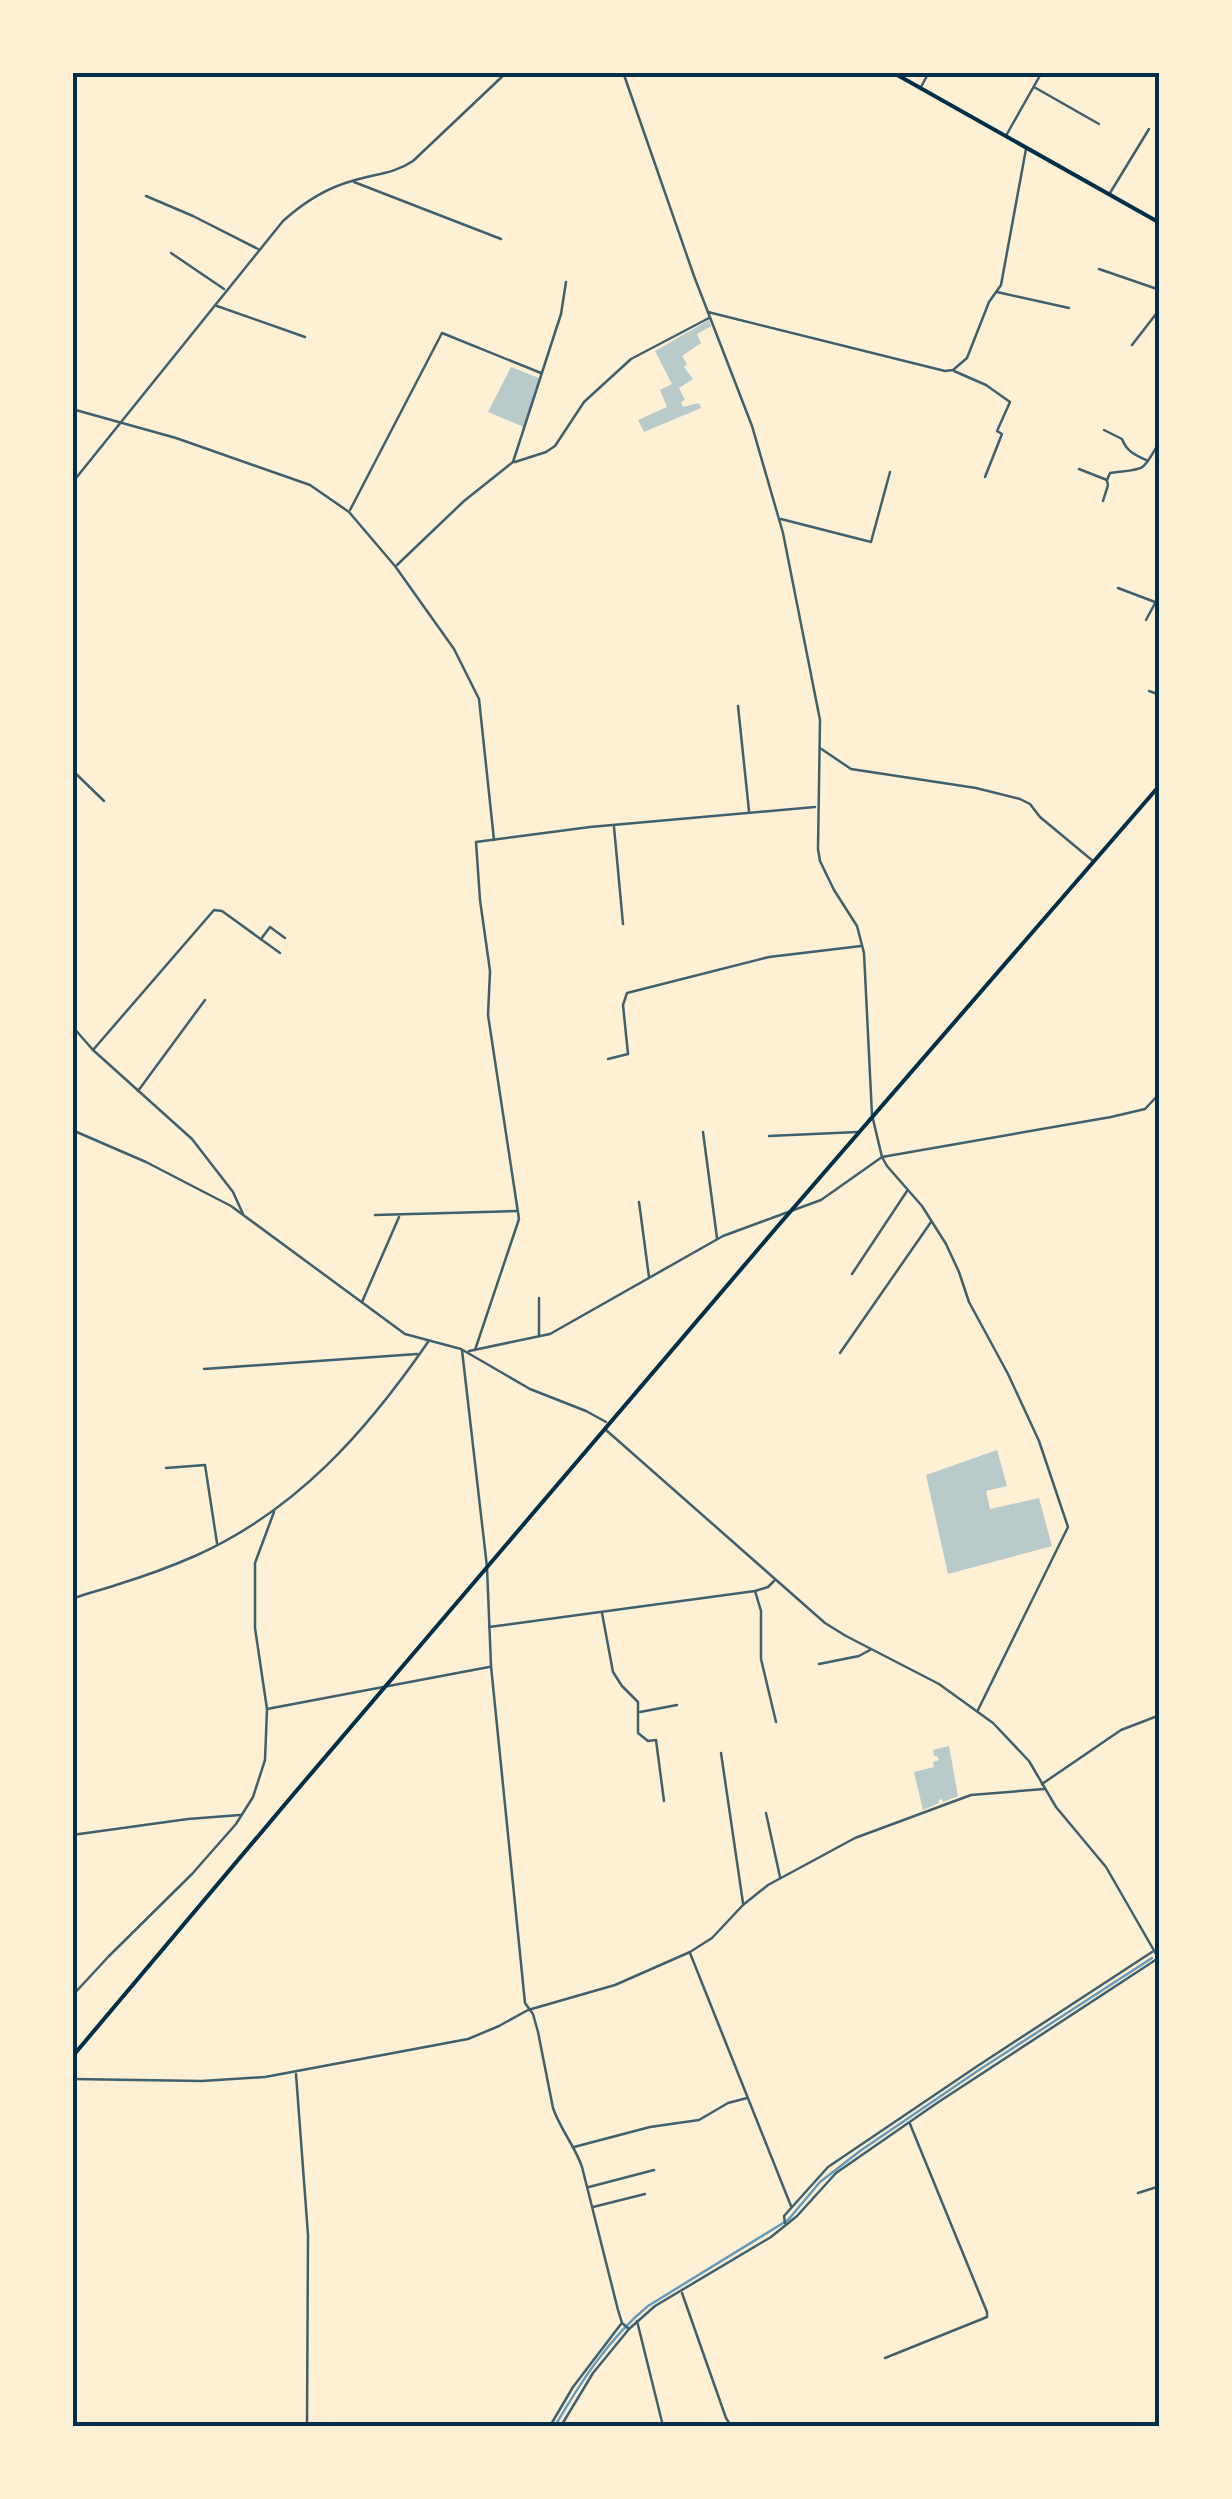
<svg xmlns="http://www.w3.org/2000/svg" width="1232" height="2499" font-family="'DM Sans',sans-serif">
<style>
.green{fill:#b9caca}
.lines{fill:none;stroke-linecap:round;stroke-linejoin:round}
.stream{stroke:#669bbc;stroke-width:2.5}
.minor{stroke:#3f606c;stroke-width:2.5}
.tertiary{stroke:#3f606c;stroke-width:2.5}
.secondary{stroke:#003049;stroke-width:4}
.neatline{fill:none;stroke:#003049;stroke-width:4}
</style>
<rect width="100%" height="100%" fill="#fdf0d5"/>
<!-- green -->
<g class="green">
<polygon points="709,320 711,326 697,334 701,343 682,356 687,364 684,367 693,379 679,388 685,400 681,402 683,407 699,403 701,408 644,432 638,420 667,407 660,390 672,384 655,351"/>
<polygon points="511,367 539,378 524,427 488,412"/>
<polygon points="997,1450 1007,1486 986,1491 990,1509 1039,1498 1052,1546 948,1574 926,1475"/>
<polygon points="949,1746 958,1796 943,1802 942,1799 939,1800 939,1803 923,1810 914,1772 934,1767 933,1762 939,1760 937,1756 934,1756 933,1750"/>
</g>
<g class="lines">
<!-- stream -->
<path class="stream" d="M555,2426C580,2383 609,2338 648,2306L788,2220L820,2182L860,2151L979,2070L1152,1958"/>
<!-- minor -->
<g class="minor">
<polyline points="623,72 694,276 752,426 783,533 820,720 818,849 820,861 834,890 857,926 864,953 872,1115 882,1157 887,1166 922,1206 946,1244 959,1272 969,1302 1008,1374 1039,1441 1068,1527 978,1710"/>
<polyline points="1150,72 1153,75"/>
<polyline points="921,87 929,72"/>
<polyline points="1034,87 1099,124"/>
<polyline points="1007,134 1042,72"/>
<polyline points="354,182 501,239"/>
<polyline points="1110,193 1149,129"/>
<polyline points="146,196 193,216 258,249"/>
<polyline points="171,253 224,289"/>
<polyline points="1099,269 1160,290"/>
<polyline points="997,292 1069,308"/>
<polyline points="217,306 305,337"/>
<polyline points="708,312 945,371 953,370 967,358 989,302 1001,285 1026,149"/>
<polyline points="1132,345 1156,314 1160,306"/>
<polyline points="954,371 986,385 1010,402 997,431 1002,434 985,477"/>
<polyline points="72,409 176,438 310,485 349,512 395,566 454,649 479,699 494,840"/>
<path d="M1104,430L1122,439C1127,452 1135,455 1148,461"/>
<polyline points="515,462 546,452 555,446 584,402 631,359 709,318"/>
<path d="M1079,469L1107,480L1110,473C1148,468 1141,473 1160,441"/>
<path d="M72,483L283,221C303,203 326,188 352,181C373,174 394,174 413,161L507,72"/>
<polyline points="1103,501 1108,485 1107,481"/>
<polyline points="350,510 442,333 541,373"/>
<polyline points="781,519 871,542 890,472"/>
<polyline points="397,565 464,501 513,462 561,314 566,282"/>
<polyline points="1118,588 1155,602"/>
<polyline points="1146,620 1160,594"/>
<polyline points="1149,691 1160,695"/>
<polyline points="738,706 749,811"/>
<polyline points="820,748 851,769 976,788 1020,799 1030,804 1040,817 1093,861"/>
<polyline points="72,770 104,801"/>
<polyline points="614,827 623,924"/>
<polyline points="261,939 270,927 285,938"/>
<polyline points="72,1026 93,1050 192,1139 233,1192 243,1214"/>
<polyline points="93,1050 214,910 222,911 280,953"/>
<polyline points="608,1059 628,1054 623,1005 627,993 769,957 861,946"/>
<polyline points="138,1091 205,1000"/>
<polyline points="703,1132 717,1238"/>
<polyline points="769,1136 857,1132"/>
<polyline points="639,1202 649,1277"/>
<polyline points="375,1215 517,1211"/>
<polyline points="852,1274 907,1191"/>
<polyline points="362,1302 399,1217"/>
<polyline points="539,1335 539,1298"/>
<path d="M462,1350L487,1567L491,1666L525,2003L533,2014L538,2032L553,2108C560,2129 575,2146 582,2167L618,2310L622,2323L629,2329"/>
<polyline points="475,1350 519,1219 488,1015 490,971 480,900 476,842 590,827 815,807"/>
<polyline points="469,1351 550,1334 723,1236 821,1200 882,1157 1111,1117 1145,1109 1160,1093"/>
<polyline points="840,1353 931,1222"/>
<polyline points="204,1369 417,1354"/>
<polyline points="166,1468 205,1465 217,1543"/>
<polyline points="755,1591 761,1611 761,1659 776,1722"/>
<path d="M72,1599C87,1593 102,1590 116,1585C142,1577 170,1567 195,1556C296,1511 366,1432 428,1342"/>
<polyline points="602,1613 613,1672 622,1686 638,1702 638,1733 648,1741 656,1740 664,1801"/>
<polyline points="489,1627 755,1591 768,1587 774,1581"/>
<polyline points="819,1664 859,1656 870,1650"/>
<polyline points="267,1709 489,1667"/>
<polyline points="640,1712 677,1705"/>
<polyline points="721,1753 743,1903"/>
<polyline points="1042,1784 1121,1730 1160,1715"/>
<polyline points="766,1813 780,1877"/>
<polyline points="72,1835 188,1819 240,1815"/>
<polyline points="690,1953 791,2206"/>
<polyline points="72,1996 109,1956 192,1874 236,1824 253,1797 265,1760 267,1709 255,1628 255,1563 274,1512"/>
<polyline points="296,2074 308,2235 307,2426"/>
<polyline points="72,2079 202,2081 265,2077 468,2039 499,2026 528,2010 615,1985 690,1952 712,1938 743,1905 768,1885 855,1838 971,1795 1044,1789"/>
<polyline points="574,2147 650,2127 699,2120 728,2103 747,2098"/>
<polyline points="589,2187 654,2170"/>
<polyline points="1138,2193 1160,2186"/>
<polyline points="593,2207 645,2194"/>
<polyline points="785,2223 784,2216 828,2167 976,2067 1152,1952"/>
<polyline points="682,2293 726,2418 731,2426"/>
<polyline points="637,2321 663,2426"/>
<polyline points="885,2358 987,2317 987,2312 910,2124"/>
<polyline points="550,2426 573,2387 621,2324"/>
<polyline points="561,2426 593,2373 629,2329 655,2306 771,2237 797,2216 836,2173 937,2103 1160,1957"/>
</g>
<!-- tertiary -->
<g class="tertiary">
<polyline points="72,1130 146,1162 231,1206 405,1334 461,1349 530,1389 586,1411 606,1422"/>
<polyline points="606,1430 825,1623 846,1636 939,1684 993,1723 1029,1761 1056,1807 1106,1867 1160,1961"/>
</g>
<!-- secondary -->
<g class="secondary">
<polyline points="892,72 1160,223"/>
<polyline points="72,2057 292,1796 777,1227 1160,785"/>
</g>
</g>
<!-- border -->
<rect width="1232" height="2499" fill="none" stroke="#fdf0d5" stroke-width="150"/>
<rect x="75" y="75" width="1082" height="2349" class="neatline"/>
</svg>
